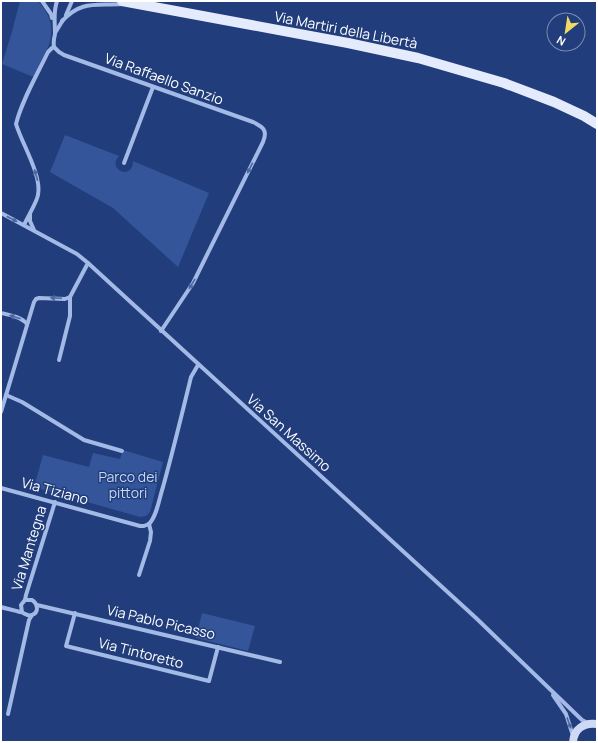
<svg xmlns="http://www.w3.org/2000/svg" width="598" height="743" font-family="Manrope,sans-serif">
<style>
.green{fill:#345599}
.lines{fill:none;stroke-linecap:round;stroke-linejoin:round}
.street{stroke:#a3b9e6;stroke-width:4}
.secondary{stroke:#cdd9f5;stroke-width:8}
.primary{stroke:#e4ebfd;stroke-width:10}
.oneway{fill:#4e68a0}
.labels{text-anchor:middle;stroke-width:3;stroke-linejoin:round;paint-order:stroke}
.street-label{font-size:14px;fill:#fff;stroke:#213d7b}
.park-label{font-size:14px;fill:#c6d6f5;stroke:#213d7b}
</style>
<rect width="100%" height="100%" fill="#213d7b"/>
<!-- green -->
<g class="green">
<path d="M20,1H38C63,29 48,48 34,76H31L2,64L11,35Z"/>
<path d="M65,135L119,156C106,170 133,181 133,161L209,193L178,267L113,208L50,172Z"/>
<polygon points="123,450 163,462 150,512 146,516 140,517 34,487 43,455 89,467 93,453 120,459"/>
<polygon points="202,613 255,626 248,651 196,638"/>
</g>
<g class="lines">
<!-- street -->
<g class="street">
<polyline points="42,1 51,14 52,18"/>
<polyline points="66,15 72,1"/>
<path d="M62,21C82,0 95,6 122,4"/>
<polyline points="55,33 63,20"/>
<path d="M54,47L59,52L64,55L253,122C263,127 268,130 263,142L193,283L161,331"/>
<path d="M54,47C53,42 54,38 55,34C55,21 53,13 57,1"/>
<polyline points="124,163 153,87"/>
<polyline points="1,213 77,254 88,263 476,618 582,720 588,723"/>
<polyline points="30,214 30,221 34,230"/>
<path d="M24,225C27,218 37,202 38,195C42,175 22,144 16,124C22,100 37,75 48,52L52,48L54,47"/>
<path d="M1,313C10,315 21,317 27,324"/>
<polyline points="59,360 70,316 70,297"/>
<polyline points="6,395 22,402 84,440 122,451"/>
<polyline points="1,412 34,302 36,299 39,298 65,299 70,297 88,263"/>
<polyline points="1,488 140,526 144,526 149,524"/>
<path d="M149,524C157,516 159,499 163,487C173,451 182,414 191,377L198,365"/>
<polyline points="139,575 150,541 151,532 149,524"/>
<polyline points="25,600 26,595 55,502"/>
<polyline points="37,605 280,662"/>
<path d="M1,607C7,609 14,610 20,612C24,612 27,617 32,615C40,612 37,603 32,600H25L21,605L22,612"/>
<polyline points="75,613 66,646 209,681 218,647"/>
<polyline points="553,695 566,714 573,736"/>
<polyline points="8,714 29,620 32,615"/>
</g>
<!-- secondary -->
<path class="secondary" d="M573,742C574,729 584,722 597,724"/>
<!-- primary -->
<polyline class="primary" points="122,1 348,43 418,58 504,83 554,102 584,116 597,124"/>
</g>
<!-- one-way arrows -->
<defs><path id="oneway-solid" d="M-6-.8H1V-3.2L6.5 0L1 3.2V.8H-6Z"/></defs>
<g class="oneway">
<use href="#oneway-solid" transform="translate(250 168) rotate(117)"/>
<use href="#oneway-solid" transform="translate(36 175) rotate(-107)"/>
<use href="#oneway-solid" transform="translate(12 219) rotate(28)"/>
<use href="#oneway-solid" transform="translate(192 284) rotate(121)"/>
<use href="#oneway-solid" transform="translate(56 298) rotate(-178)"/>
<use href="#oneway-solid" transform="translate(15 317) rotate(-162)"/>
<use href="#oneway-solid" transform="translate(569 723) rotate(70)"/>
</g>
<g class="labels">
<!-- street labels -->
<g class="street-label">
<text transform="translate(346 30) rotate(11)" y="5">Via Martiri della Libertà</text>
<text transform="translate(164 79) rotate(20)" y="5">Via Raffaello Sanzio</text>
<text transform="translate(289 433) rotate(42)" y="5">Via San Massimo</text>
<text transform="translate(55 491) rotate(15)" y="5">Via Tiziano</text>
<text transform="translate(29 548) rotate(-73)" y="5">Via Mantegna</text>
<text transform="translate(161 622) rotate(13)" y="5">Via Pablo Picasso</text>
<text transform="translate(141 653) rotate(14)" y="5">Via Tintoretto</text>
</g>
<!-- park labels -->
<g class="park-label">
<text x="128" y="482">Parco dei<tspan x="128" dy="16">pittori</tspan></text>
</g>
</g>
<!-- border -->
<rect width="598" height="743" fill="none" stroke="#ffffff" stroke-width="4"/>
<!-- north arrow -->
<g transform="translate(566 32) rotate(210)"><circle r="19" fill="#213d7b" stroke="#7a8bb0"/>
<path d="M0-3L7 15L0 10L-7 15Z" fill="#f2da64"/>
<text y="-6" font-size="11" font-weight="bold" text-anchor="middle" fill="#ffffff">N</text>
</g>
</svg>
